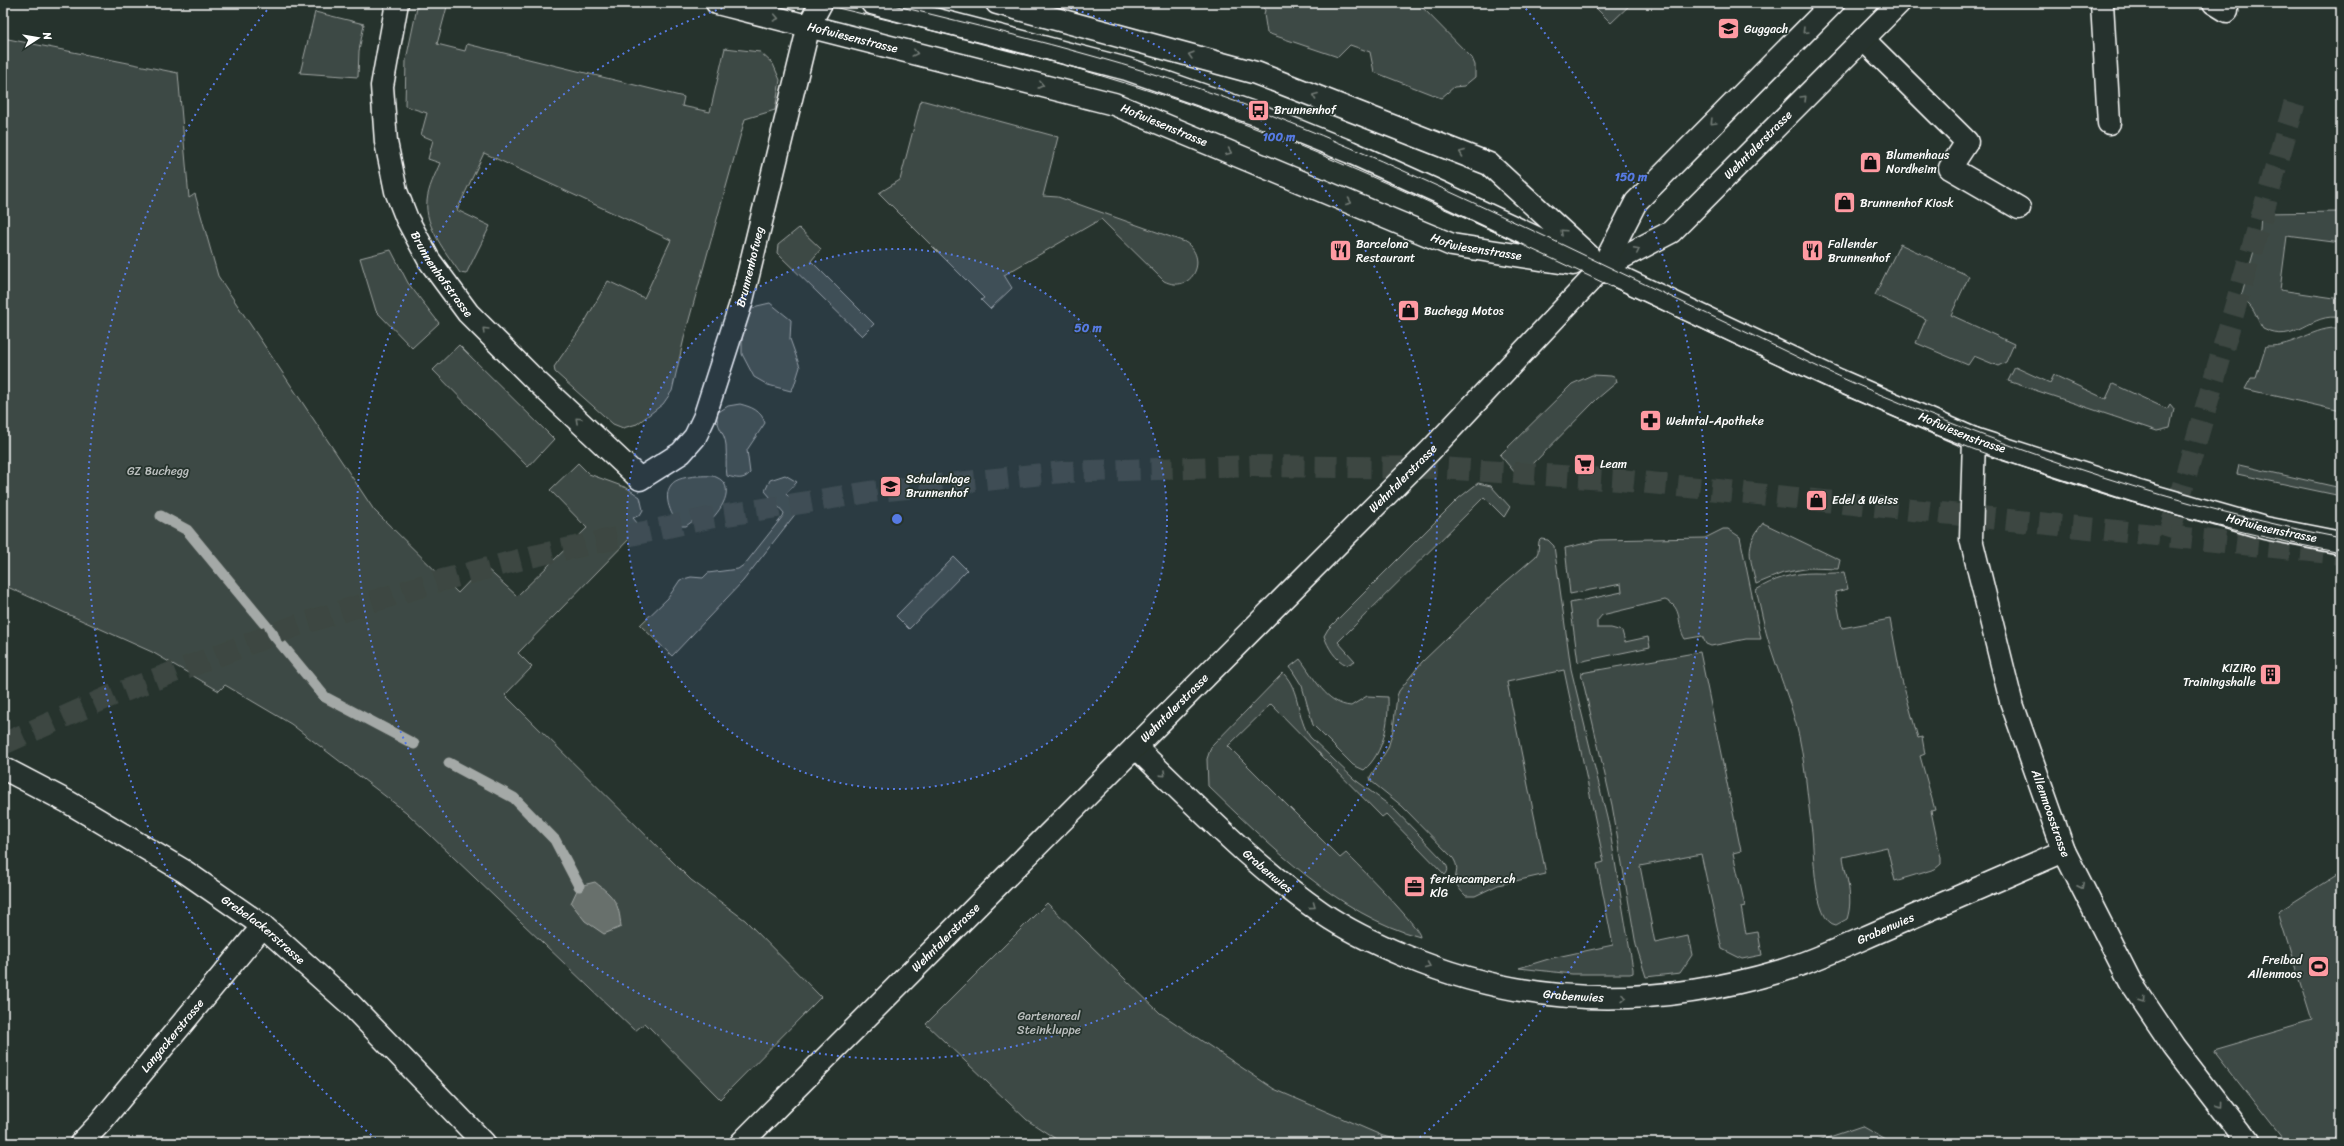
<svg xmlns="http://www.w3.org/2000/svg" width="2344" height="1146" font-family="Sriracha,sans-serif">
<style>
.green{fill:#3e4944;stroke:#9ea4a2}
.water{fill:#67706c;stroke:#a4a9a7}
.lines{fill:none;stroke-linecap:round;stroke-linejoin:round}
.stream{stroke:#a4a9a7;stroke-width:11}
.minor-tunnel{stroke:#3c4742;stroke-width:22;stroke-dasharray:22 11;stroke-linecap:butt}
.minor-casing{stroke:#fff;stroke-width:25}
.major-casing{stroke:#fff;stroke-width:25}
.minor{stroke:#26332d;stroke-width:22}
.major{stroke:#26332d;stroke-width:22}
.tram{stroke:#fff;stroke-width:1}
.oneway{stroke:#727a76}
.ring{fill:none;stroke:#567ae2;stroke-width:2;stroke-dasharray:2 4}
.labels{text-anchor:middle;stroke-width:3.5;stroke-linejoin:round;paint-order:stroke}
.poi-label{font-size:12px;fill:#fff;stroke:#26332d;text-anchor:start}
.street-label{font-size:12px;fill:#fff;stroke:#26332d}
.park-label{font-size:12px;fill:#bbbfbe;stroke:#26332d}
.centre{fill:#567ae2;stroke:#26332d;stroke-width:2}
.ring-label{font-size:12px;text-anchor:middle;font-weight:bold;fill:#567ae2;stroke:#26332d;stroke-width:3.5;stroke-linejoin:round;paint-order:stroke}
</style>
<rect width="100%" height="100%" fill="#26332d"/>
<filter id="ink" filterUnits="userSpaceOnUse"><feTurbulence type="fractalNoise" baseFrequency=".025" numOctaves="2"/><feDisplacementMap in="SourceGraphic" scale="8" xChannelSelector="R" yChannelSelector="G"/><feConvolveMatrix kernelMatrix="1 2 1 2 8 2 1 2 1" color-interpolation-filters="sRGB"/></filter>
<g filter="url(#ink)">
<!-- green -->
<g class="green">
<path d="M418,3H448L437,44L465,51L467,44L684,97L682,106L710,112L725,48L760,52L773,64L780,80L775,110L745,119L685,334L672,391L663,404L637,424L623,428L613,424L555,372L554,367L583,325L608,281L644,298L671,240L484,153L457,210L490,226L466,274L460,273C447,254 424,226 427,201C428,188 435,175 440,163L428,159L433,140L421,135L427,113L405,106L406,60Z"/>
<polygon points="1259,3 1418,3 1472,58 1475,65 1475,77 1464,86 1454,87 1441,98 1374,72 1370,52 1350,45 1338,57 1267,33 1264,14 1265,10"/>
<polygon points="1591,3 1632,3 1611,23"/>
<polygon points="315,12 364,24 359,51 358,77 300,73"/>
<polygon points="3,38 178,73 189,198 195,194 218,276 374,510 458,593 484,566 517,596 587,528 550,490 578,463 589,474 627,488 640,497 643,510 640,515 633,518 638,524 636,532 518,653 532,667 505,695 691,880 745,920 821,997 720,1099 645,1023 635,1031 406,812 291,724 225,685 219,691 152,652 3,585"/>
<path d="M921,100L1058,137L1043,196L1058,197L1185,242C1210,258 1192,295 1164,281L1101,219L1004,275L1012,288L990,309L981,300L984,298L879,193L900,180Z"/>
<path d="M2341,212V243L2287,236L2280,290L2341,299V318C2311,311 2296,346 2263,329C2256,319 2253,302 2240,300L2260,230L2261,213Z"/>
<polygon points="799,228 821,249 811,261 874,324 862,336 777,253 778,245"/>
<polygon points="1900,244 1969,276 1951,315 2014,344 2006,362 1998,366 1974,356 1968,365 1916,343 1926,319 1875,295"/>
<polygon points="391,250 408,283 439,323 412,348 376,311 360,258"/>
<polygon points="770,303 791,320 790,339 800,367 794,386 791,391 768,385 754,377 742,354 742,327 749,311 757,306"/>
<path d="M2341,328V411L2245,389L2251,378H2256L2266,346C2296,347 2313,326 2341,328Z"/>
<polygon points="459,345 554,439 528,467 433,370"/>
<polygon points="2015,367 2050,383 2054,375 2106,399 2113,384 2167,409 2170,404 2174,409 2170,428 2157,431 2008,381"/>
<polygon points="1592,375 1611,376 1616,378 1617,382 1597,399 1523,474 1516,474 1500,455 1572,384"/>
<path d="M740,404C751,407 761,410 765,423L747,450L750,473C743,481 736,478 727,476C725,465 727,456 726,445C725,433 715,425 717,413L728,406Z"/>
<polygon points="2239,465 2341,488 2341,496 2237,474"/>
<polygon points="785,475 797,482 786,494 800,508 743,581 672,656 640,625 668,598 680,580 691,577 703,578 708,573 738,569 745,564 783,516 784,513 765,491 770,480"/>
<path d="M697,476C702,476 712,475 716,477C738,486 720,513 707,523L697,518L686,526H680C672,517 662,497 671,485C676,478 688,477 697,476Z"/>
<path d="M1478,483L1491,486L1510,507L1504,517L1484,497L1338,642L1355,661L1347,665C1335,660 1328,647 1324,636L1328,629L1459,498Z"/>
<path d="M1763,523L1840,560L1838,569L1810,568L1783,573L1756,584C1750,555 1744,547 1763,523Z"/>
<path d="M1723,529H1728L1740,537L1761,639H1746L1711,646L1706,644L1702,636L1685,639C1676,625 1684,607 1665,600L1602,615L1597,621V628H1611L1622,631L1625,642L1648,637L1650,647L1578,662L1570,603L1622,592L1621,584L1570,594L1565,548L1599,540L1705,538Z"/>
<path d="M1541,539L1548,540L1554,546L1571,669L1609,826L1633,969V973L1630,974H1572L1519,968L1552,958L1613,945L1597,864L1604,862L1564,670L1507,682L1546,874L1498,885L1475,896H1466C1445,876 1464,875 1453,858L1402,806L1371,781L1370,777L1388,748L1393,730L1397,696L1399,691L1422,662L1500,587L1536,556L1538,552L1539,541Z"/>
<polygon points="954,557 967,570 909,629 896,616"/>
<path d="M1844,572L1848,589L1835,592L1842,628L1890,619L1900,673L1918,738L1922,737L1925,754L1920,756L1935,810L1931,811L1941,858V864L1935,869L1895,881L1887,847L1843,857C1846,878 1854,897 1847,919L1836,925C1813,922 1814,850 1812,832C1807,797 1805,757 1796,724C1789,697 1778,672 1770,646C1764,628 1761,608 1756,590C1773,579 1793,573 1813,573C1823,573 1833,574 1844,572Z"/>
<polygon points="1700,652 1741,851 1733,853 1745,906 1741,907 1746,934 1758,932 1762,955 1742,959 1722,949 1701,854 1640,866 1655,943 1688,936 1692,955 1680,973 1646,977 1636,945 1612,805 1581,673"/>
<path d="M1300,659C1314,677 1326,704 1351,706L1367,696L1388,697C1389,722 1384,753 1364,770L1353,765L1313,725L1302,686L1290,667Z"/>
<path d="M1283,673C1301,691 1296,717 1310,737L1354,779L1393,808L1444,861C1447,866 1450,870 1445,875L1386,814L1382,817L1271,704L1228,746L1340,858L1346,853C1357,864 1421,928 1420,937C1339,916 1266,842 1208,786L1207,759L1211,747Z"/>
<polygon points="2341,872 2341,1143 2286,1143 2213,1050 2312,1021 2278,912"/>
<polygon points="1047,903 1160,1013 1274,1089 1383,1136 1415,1143 1062,1143 1027,1120 926,1024"/>
<polygon points="1862,1126 1892,1143 1812,1143"/>
</g>
<!-- water -->
<path class="water" d="M595,882C614,897 619,902 621,927L604,934L585,921L571,903L579,886Z"/>
<g class="lines">
<!-- stream -->
<g class="stream">
<polyline points="161,516 187,530 325,697 414,744"/>
<polyline points="449,763 514,798 555,840 579,886"/>
</g>
<!-- minor-tunnel -->
<g class="minor-tunnel">
<polyline points="2168,537 2297,95"/>
<polyline points="3,744 111,696 298,625 431,583 534,556 709,518 869,492 1063,472 1252,466 1440,468 1620,480 2341,554"/>
</g>
<defs>
<g id="minor">
<path id="s1" d="M397,3L382,86L386,142L396,191L407,219L429,260L468,313L532,377L640,479L681,453L695,437L704,418L742,300L809,25L821,3"/>
<path id="s2" d="M717,3L1114,104L1452,245L1573,264"/>
<path id="s3" d="M872,3L1127,69L1256,114L1350,152L1441,193L1838,380L1974,439L2136,491L2265,528L2341,543"/>
<polyline points="997,3 1256,73 1489,164 1588,255"/>
<polyline points="2102,3 2109,123"/>
<polyline points="2214,3 2227,11"/>
<polyline points="1863,39 1967,142 1950,168 2019,208"/>
<path id="s4" d="M1974,439L1971,539L2011,701L2064,851L2131,983L2174,1047L2248,1143"/>
<path id="s5" d="M1135,747C1196,805 1252,865 1322,913C1347,930 1376,944 1405,956C1528,1008 1653,1009 1781,971C1817,960 1852,943 1887,928C1946,902 2005,877 2064,851"/>
<path id="s6" d="M3,768L68,802L184,871L263,926L350,1004L484,1143"/>
<path id="s7" d="M81,1143L100,1123L263,926"/>
</g>
<g id="major">
<path id="s8" d="M1602,268L1671,232L1899,3"/>
<path id="s9" d="M741,1143L1430,451L1602,268L1636,202L1833,3"/>
</g>
</defs>
<!-- minor casing -->
<use href="#minor" class="minor-casing"/>
<!-- major casing -->
<use href="#major" class="major-casing"/>
<!-- minor -->
<use href="#minor" class="minor"/>
<!-- major -->
<use href="#major" class="major"/>
<!-- tram -->
<g class="tram">
<path d="M817,3C920,28 1024,51 1125,83C1201,107 1275,134 1347,166C1485,225 1619,291 1755,354C1837,392 1918,430 2003,460C2113,500 2226,531 2341,553"/>
<path d="M885,3C1011,34 1139,64 1261,111C1423,174 1579,254 1737,328C1782,349 1826,372 1872,391C2024,455 2179,507 2341,538"/>
</g>
</g>
<!-- one-way arrows -->
<defs><path id="oneway-chevron" d="M-2-3.5L2.5 0L-2 3.5" fill="none" stroke-width="1.6" stroke-linecap="round" stroke-linejoin="round"/></defs>
<g class="oneway">
<use href="#oneway-chevron" transform="translate(776 18) rotate(12)"/>
<use href="#oneway-chevron" transform="translate(1805 31) rotate(135)"/>
<use href="#oneway-chevron" transform="translate(915 53) rotate(14)"/>
<use href="#oneway-chevron" transform="translate(1191 55) rotate(-164)"/>
<use href="#oneway-chevron" transform="translate(1041 85) rotate(14)"/>
<use href="#oneway-chevron" transform="translate(1315 96) rotate(-159)"/>
<use href="#oneway-chevron" transform="translate(1804 98) rotate(-45)"/>
<use href="#oneway-chevron" transform="translate(1713 122) rotate(135)"/>
<use href="#oneway-chevron" transform="translate(1229 152) rotate(23)"/>
<use href="#oneway-chevron" transform="translate(1462 153) rotate(-159)"/>
<use href="#oneway-chevron" transform="translate(1349 202) rotate(22)"/>
<use href="#oneway-chevron" transform="translate(1563 232) rotate(-137)"/>
<use href="#oneway-chevron" transform="translate(1637 250) rotate(-27)"/>
<use href="#oneway-chevron" transform="translate(485 330) rotate(-135)"/>
<use href="#oneway-chevron" transform="translate(578 420) rotate(-137)"/>
<use href="#oneway-chevron" transform="translate(1163 774) rotate(44)"/>
<use href="#oneway-chevron" transform="translate(2081 886) rotate(63)"/>
<use href="#oneway-chevron" transform="translate(1313 906) rotate(36)"/>
<use href="#oneway-chevron" transform="translate(1428 966) rotate(23)"/>
<use href="#oneway-chevron" transform="translate(1624 998) rotate(-1)"/>
<use href="#oneway-chevron" transform="translate(2143 1000) rotate(56)"/>
<use href="#oneway-chevron" transform="translate(2219 1105) rotate(53)"/>
</g>
</g>
<!-- distance rings -->
<circle cx="897" cy="519" r="270" fill="#567ae2" fill-opacity=".12"/>
<g class="ring">
<circle cx="897" cy="519" r="270"/>
<path d="M1059 4A540 540 0 1 1 735 4"/>
<path d="M376 1139A810 810 0 0 1 272 4M1522 4A810 810 0 0 1 1418 1139"/>
</g>
<!-- icons -->
<defs>
<symbol id="school-square" viewBox="-11 -11 22 22"><rect x="-9" y="-9" width="18" height="18" rx="4" fill="#ff9aa2" stroke="#26332d"/><path d="M0-5L7-2L0 1L-7-2ZM-4 1L0 2.5L4 1V4Q0 6-4 4Z" fill="#111"/></symbol>
<symbol id="bus-square" viewBox="-11 -11 22 22"><rect x="-9" y="-9" width="18" height="18" rx="4" fill="#ff9aa2" stroke="#26332d"/><path d="M-5-6H5V4H4V6H2V4H-2V6H-4V4H-5ZM-3.5-4V0h7V-4ZM-3.5 1.2v1.5H-2V1.2ZM2 1.2v1.5H3.5V1.2Z" fill="#111"/></symbol>
<symbol id="shop-square" viewBox="-11 -11 22 22"><rect x="-9" y="-9" width="18" height="18" rx="4" fill="#ff9aa2" stroke="#26332d"/><path d="M-5-2.5h2.3a2.7 3.5 0 0 1 5.4 0H5L5.5 6h-11ZM-1.5-2.5h3a1.5 2.3 0 0 0-3 0Z" fill="#111"/></symbol>
<symbol id="restaurant-square" viewBox="-11 -11 22 22"><rect x="-9" y="-9" width="18" height="18" rx="4" fill="#ff9aa2" stroke="#26332d"/><path d="M-5-6h1v4h1v-4h1v4h1v-4h1v5L-1.5 .5V6h-2V.5L-5-1ZM5-6V6H3V1.5H1.5Q1.5-4 5-6Z" fill="#111"/></symbol>
<symbol id="pharmacy-square" viewBox="-11 -11 22 22"><rect x="-9" y="-9" width="18" height="18" rx="4" fill="#ff9aa2" stroke="#26332d"/><path d="M-2-6h4v4h4v4h-4v4h-4v-4h-4v-4h4Z" fill="#111"/></symbol>
<symbol id="supermarket-square" viewBox="-11 -11 22 22"><rect x="-9" y="-9" width="18" height="18" rx="4" fill="#ff9aa2" stroke="#26332d"/><path d="M-6-5.5h2.5l.6 2H6L4.5 2H-2.5L-4.4-4H-6ZM-1.5 3.2a1.3 1.3 0 1 0 .1 0ZM3 3.2a1.3 1.3 0 1 0 .1 0Z" fill="#111"/></symbol>
<symbol id="building-square" viewBox="-11 -11 22 22"><rect x="-9" y="-9" width="18" height="18" rx="4" fill="#ff9aa2" stroke="#26332d"/><path d="M-4-6H4V6H1V3H-1V6H-4ZM-2.5-4.3h1.7v1.8h-1.7ZM.8-4.3h1.7v1.8H.8ZM-2.5-1h1.7V.8h-1.7ZM.8-1h1.7V.8H.8Z" fill="#111"/></symbol>
<symbol id="office-square" viewBox="-11 -11 22 22"><rect x="-9" y="-9" width="18" height="18" rx="4" fill="#ff9aa2" stroke="#26332d"/><path d="M-6-3h4V-5.5h4V-3h4V5H-6ZM-1-4.5V-3h2v-1.5ZM-6 0V1H6V0Z" fill="#111"/></symbol>
<symbol id="stadium-square" viewBox="-11 -11 22 22"><rect x="-9" y="-9" width="18" height="18" rx="4" fill="#ff9aa2" stroke="#26332d"/><path d="M0-5a6.5 5 0 1 0 0 10a6.5 5 0 1 0 0-10ZM-3.5-1.8h7v3.6h-7Z" fill="#111"/></symbol>
</defs>
<g fill-rule="evenodd">
<use href="#school-square" x="1716" y="16" width="25" height="25"/>
<use href="#bus-square" x="1246" y="98" width="25" height="25"/>
<use href="#shop-square" x="1858" y="150" width="25" height="25"/>
<use href="#shop-square" x="1832" y="190" width="25" height="25"/>
<use href="#restaurant-square" x="1328" y="238" width="25" height="25"/>
<use href="#restaurant-square" x="1800" y="238" width="25" height="25"/>
<use href="#shop-square" x="1396" y="298" width="25" height="25"/>
<use href="#pharmacy-square" x="1638" y="408" width="25" height="25"/>
<use href="#supermarket-square" x="1572" y="452" width="25" height="25"/>
<use href="#school-square" x="878" y="474" width="25" height="25"/>
<use href="#shop-square" x="1804" y="488" width="25" height="25"/>
<use href="#building-square" x="2258" y="662" width="25" height="25"/>
<use href="#office-square" x="1402" y="874" width="25" height="25"/>
<use href="#stadium-square" x="2306" y="954" width="25" height="25"/>
</g>
<g class="labels">
<!-- poi labels -->
<g class="poi-label">
<text x="1744" y="33">Guggach</text>
<text x="1274" y="114">Brunnenhof</text>
<text x="1886" y="159">Blumenhaus<tspan x="1886" dy="14">Nordheim</tspan></text>
<text x="1860" y="207">Brunnenhof Kiosk</text>
<text x="1356" y="248">Barcelona<tspan x="1356" dy="14">Restaurant</tspan></text>
<text x="1828" y="248">Fallender<tspan x="1828" dy="14">Brunnenhof</tspan></text>
<text x="1424" y="315">Buchegg Motos</text>
<text x="1666" y="425">Wehntal-Apotheke</text>
<text x="1600" y="468">Leam</text>
<text x="906" y="483">Schulanlage<tspan x="906" dy="14">Brunnenhof</tspan></text>
<text x="1832" y="504">Edel &amp; Weiss</text>
<text x="2256" y="672" text-anchor="end">KiZiRo<tspan x="2256" dy="14">Trainingshalle</tspan></text>
<text x="1430" y="883">feriencamper.ch<tspan x="1430" dy="14">KlG</tspan></text>
<text x="2302" y="964" text-anchor="end">Freibad<tspan x="2302" dy="14">Allenmoos</tspan></text>
</g>
<!-- street labels -->
<g class="street-label">
<text dy="4" stroke="none"><textPath href="#s2" startOffset="140">Hofwiesenstrasse</textPath></text>
<text dy="4" stroke="none"><textPath href="#s2" startOffset="464">Hofwiesenstrasse</textPath></text>
<text dy="4" stroke="none"><textPath href="#s8" startOffset="201">Wehntalerstrasse</textPath></text>
<text dy="4" stroke="none"><textPath href="#s2" startOffset="800">Hofwiesenstrasse</textPath></text>
<text dy="4" stroke="none"><textPath href="#s1" startOffset="821">Brunnenhofweg</textPath></text>
<text dy="4" stroke="none"><textPath href="#s1" startOffset="286">Brunnenhofstrasse</textPath></text>
<text dy="4" stroke="none"><textPath href="#s3" startOffset="1175">Hofwiesenstrasse</textPath></text>
<text dy="4" stroke="none"><textPath href="#s9" startOffset="938">Wehntalerstrasse</textPath></text>
<text dy="4" stroke="none"><textPath href="#s3" startOffset="1499">Hofwiesenstrasse</textPath></text>
<text dy="4" stroke="none"><textPath href="#s9" startOffset="614">Wehntalerstrasse</textPath></text>
<text dy="4" stroke="none"><textPath href="#s4" startOffset="386">Allenmoosstrasse</textPath></text>
<text dy="4" stroke="none"><textPath href="#s5" startOffset="182">Grabenwies</textPath></text>
<text dy="4" stroke="none"><textPath href="#s5" startOffset="841">Grabenwies</textPath></text>
<text dy="4" stroke="none"><textPath href="#s6" startOffset="307">Grebelackerstrasse</textPath></text>
<text dy="4" stroke="none"><textPath href="#s9" startOffset="290">Wehntalerstrasse</textPath></text>
<text dy="4" stroke="none"><textPath href="#s5" startOffset="518">Grabenwies</textPath></text>
<text dy="4" stroke="none"><textPath href="#s7" startOffset="141">Langackerstrasse</textPath></text>
</g>
<!-- park labels -->
<g class="park-label">
<text x="158" y="475">GZ Buchegg</text>
<text x="1049" y="1020">Gartenareal<tspan x="1049" dy="14">Steinkluppe</tspan></text>
</g>
</g>
<circle cx="897" cy="519" r="6" class="centre"/>
<g class="ring-label">
<text x="1279" y="141">100 m</text>
<text x="1631" y="181">150 m</text>
<text x="1088" y="332">50 m</text>
</g>
<!-- margin -->
<rect width="2344" height="1146" fill="none" stroke="#26332d" stroke-width="16"/>
<rect x="8" y="8" width="2328" height="1130" fill="none" stroke="#fff" stroke-width="1.5" filter="url(#ink)"/>
<!-- north arrow -->
<g transform="translate(38 38) rotate(78)" stroke="#26332d" stroke-width="3" paint-order="stroke">
<path d="M0-3L7 15L0 10L-7 15Z" fill="#ffffff"/>
<text y="-6" font-size="11" font-weight="bold" text-anchor="middle" fill="#ffffff">N</text>
</g>
</svg>
